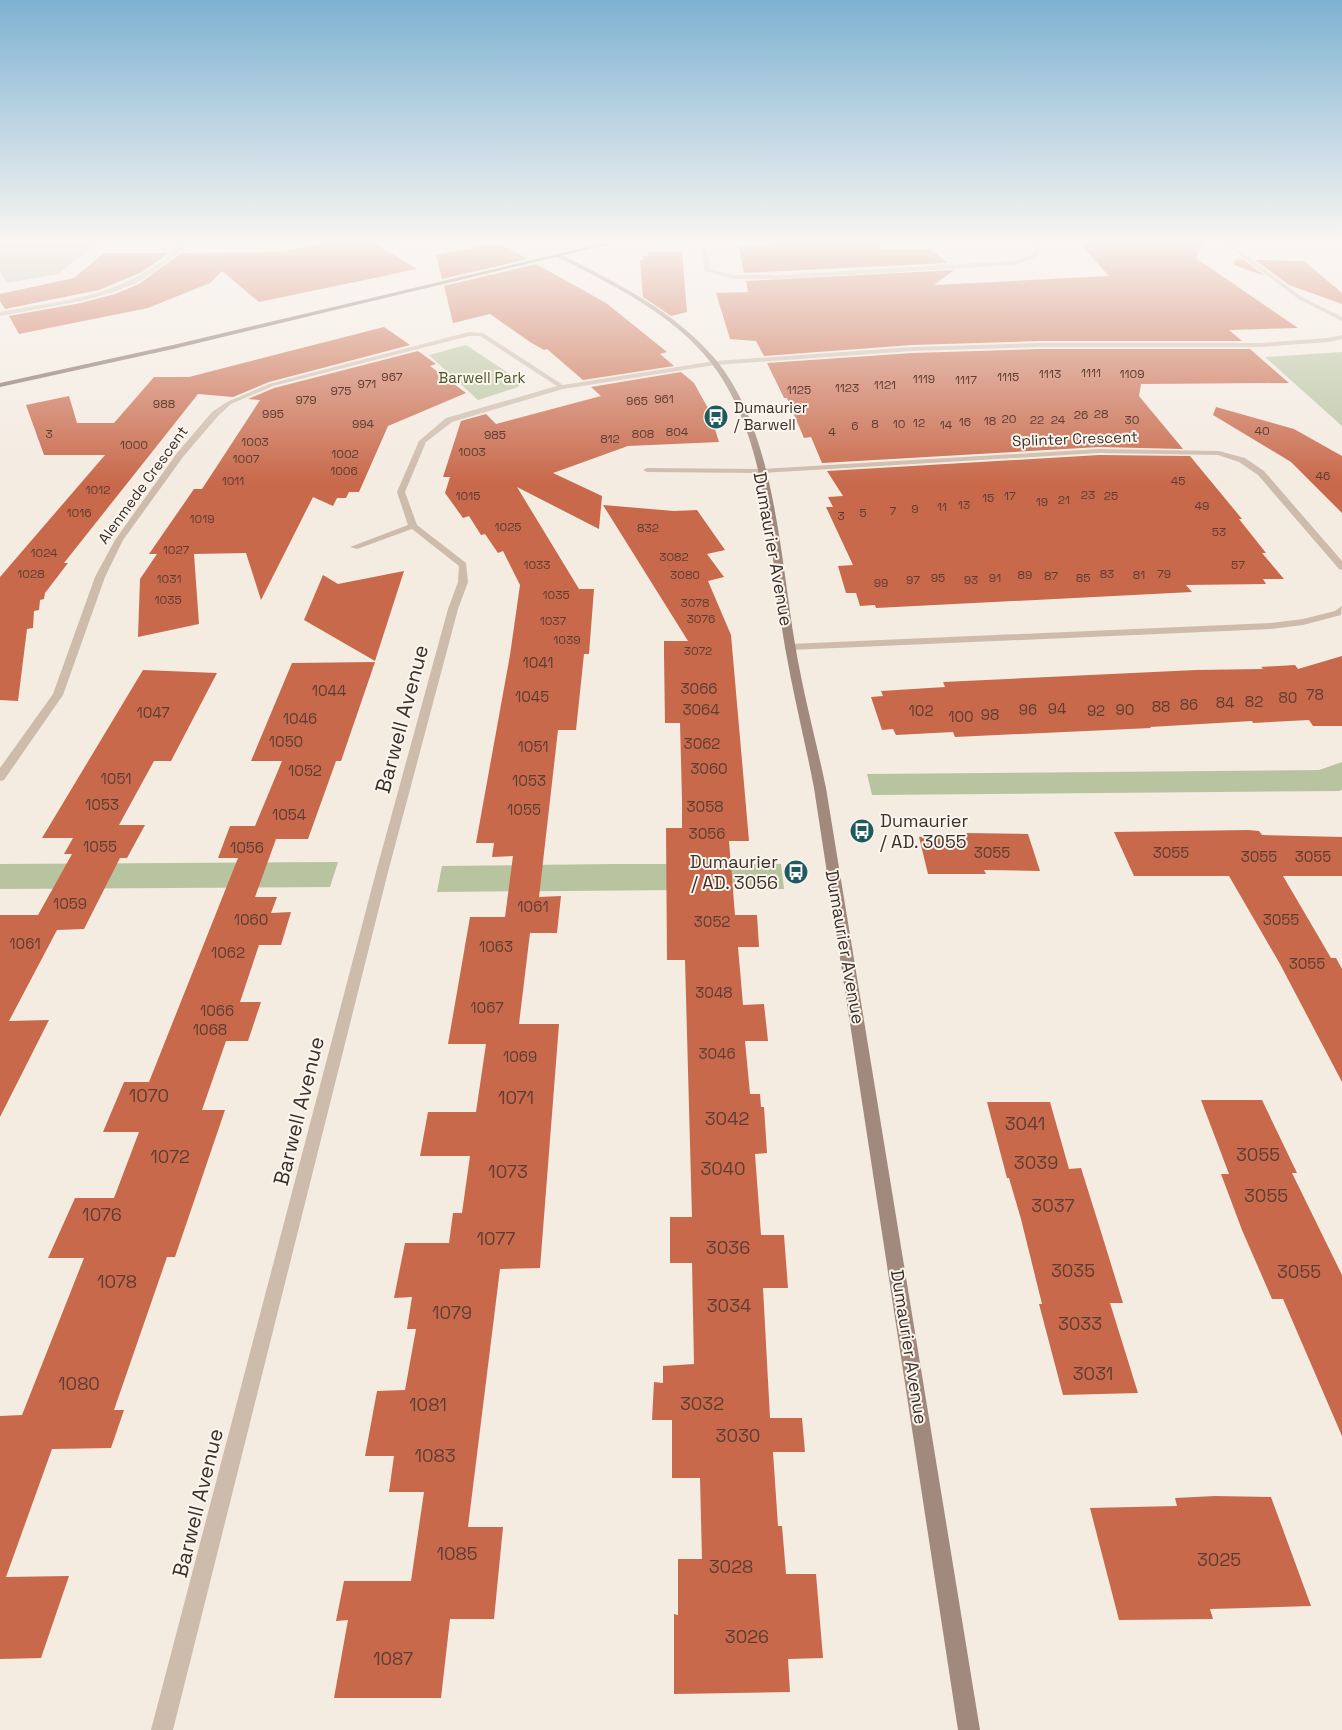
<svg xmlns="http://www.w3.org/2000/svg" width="1342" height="1730" font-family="'Space Grotesk',sans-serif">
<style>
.green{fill:#b8c4a0}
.building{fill:#c8694b}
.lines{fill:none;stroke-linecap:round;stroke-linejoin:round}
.street{fill:#cdbbac;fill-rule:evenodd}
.secondary{fill:#a18a7d;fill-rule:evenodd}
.primary{fill:#7d675c;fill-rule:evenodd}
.labels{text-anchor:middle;stroke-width:4;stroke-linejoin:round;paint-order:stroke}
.far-number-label{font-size:12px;fill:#5e3e33}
.far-park-label{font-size:15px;fill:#4a5a2e;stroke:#fbf5ee}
.far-poi-label{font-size:15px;fill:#3b302b;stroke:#fbf5ee;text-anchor:start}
.far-street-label{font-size:15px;fill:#3b302b;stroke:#fbf5ee}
.number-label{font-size:15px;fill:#5e3e33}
.street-label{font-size:18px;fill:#3b302b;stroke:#fbf5ee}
.poi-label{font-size:18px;fill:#3b302b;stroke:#fbf5ee;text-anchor:start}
.near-number-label{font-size:18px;fill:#5e3e33}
.near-street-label{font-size:21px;fill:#3b302b;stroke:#fbf5ee}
</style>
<rect width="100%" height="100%" fill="#f4ebe1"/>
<!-- green -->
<g class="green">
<polygon points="0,240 102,240 58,274 7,283 0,272"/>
<polygon points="466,345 522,382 518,387 478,400 429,355"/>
<polygon points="1342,352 1342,426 1265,357"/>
<polygon points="1342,762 1342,790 1339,791 872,795 867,774 1319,770"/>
<polygon points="338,862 330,887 0,889 0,864"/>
<polygon points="614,864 781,864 784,889 437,892 442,866"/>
</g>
<!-- building -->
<g class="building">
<polygon points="336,240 370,240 417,269 259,302 222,271 210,283 148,308 19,334 9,316 81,303 115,294 139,284 181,253 280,252"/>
<polygon points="762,240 880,240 881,250 931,249 947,263 744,273 739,247 774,247"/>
<polygon points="1077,240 1205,240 1196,258 1298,328 1229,330 1242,341 1039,341 912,345 764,356 756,341 730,339 716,293 748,292 746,281 954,270 934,285 1109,276"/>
<polygon points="498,243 528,259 442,279 436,255"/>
<polygon points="648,252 682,252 687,312 671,316 643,297 640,260 643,260 643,256 648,256"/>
<polygon points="104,253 169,253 142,272 99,290 5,309 0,301 0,294 74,278"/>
<polygon points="1235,259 1244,260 1265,276 1234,265"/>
<polygon points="1255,260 1304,261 1342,293 1342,304 1289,285"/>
<polygon points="536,264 606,303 667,352 660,354 674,366 583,380 547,349 544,350 530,342 490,314 453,323 444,286"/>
<polygon points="384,327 410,345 269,382 233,397 198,394 64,563 68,563 45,593 44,599 40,600 39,610 34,611 33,628 27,629 18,701 0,700 0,577 105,455 44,455 26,405 69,396 77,423 114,423 154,377 189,377"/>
<polygon points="1039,349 1250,349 1289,383 1141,384 1139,396 1183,449 1099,447 822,463 811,437 804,438 787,398 784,398 767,363 912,353"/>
<polygon points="418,351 436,364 430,366 466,393 388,426 359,492 349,492 346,498 337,498 333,506 313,497 261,600 246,553 194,554 199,624 138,637 140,579 157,554 149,554 194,489 202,489 260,400 248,399 274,388"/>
<polygon points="681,372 694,383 709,410 719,442 628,446 553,473 602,496 599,529 517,487 579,589 594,589 589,654 584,654 576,730 558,730 539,897 561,896 557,933 530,933 519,1024 559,1024 540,1268 500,1269 468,1527 503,1527 494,1619 450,1619 441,1698 334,1698 348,1620 336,1621 344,1581 411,1581 424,1492 389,1492 394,1456 365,1456 377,1391 405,1390 416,1329 407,1329 412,1297 394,1298 405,1243 449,1243 453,1213 462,1213 470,1156 420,1156 428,1112 476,1112 486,1044 448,1044 470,917 505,917 513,856 492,857 494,843 476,843 510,655 520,585 503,551 498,553 485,534 481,535 469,516 463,518 445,493 450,477 443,477 461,421 486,414 496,424 601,396 591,387"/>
<polygon points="1216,407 1294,429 1342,456 1342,513 1291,462 1213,415"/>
<polygon points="1099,455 1190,456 1242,519 1239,519 1266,553 1262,553 1284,579 1263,579 1266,584 1186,585 1192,592 915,606 876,608 875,605 860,606 856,593 846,593 838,566 853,565 826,507 833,507 828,497 843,496 827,471"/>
<polygon points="603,505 674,511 697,510 725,550 707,554 724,577 708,581 731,635 749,841 729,841 735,915 757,915 759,947 738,947 743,1005 764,1004 768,1041 745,1041 750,1094 760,1094 761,1107 764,1107 767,1153 755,1154 761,1235 784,1235 788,1288 763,1288 770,1418 802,1418 805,1452 773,1452 778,1526 782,1526 786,1574 816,1574 823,1658 788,1659 790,1692 674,1694 674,1614 678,1615 678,1559 702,1559 700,1478 672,1478 672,1420 652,1420 654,1382 663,1383 663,1366 694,1364 692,1263 670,1263 670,1217 692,1217 685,960 667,960 666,828 682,828 682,799 680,723 665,723 664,655 664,641 688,641"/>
<polygon points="404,571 375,661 304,620 323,575 338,584"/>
<polygon points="1342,656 1342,726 1313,726 1309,720 1253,723 1252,721 1150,727 1151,728 955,737 953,732 896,735 893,729 882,730 871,697 883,696 881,691 945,687 943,682 1196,670 1263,669 1261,667 1295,665 1298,669"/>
<polygon points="375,662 341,761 336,761 308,839 276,839 255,897 277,897 271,913 291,912 281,945 259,945 240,1002 261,1002 248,1041 226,1041 202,1110 225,1110 175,1257 167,1257 114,1410 124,1410 111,1448 52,1449 6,1577 69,1576 41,1658 0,1659 0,1416 22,1415 84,1258 48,1258 75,1198 114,1198 139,1132 103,1132 124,1082 149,1082 238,858 218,858 230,826 255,826 282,761 251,761 292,663"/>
<polygon points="143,670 217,673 171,761 154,761 119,825 145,825 127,858 120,858 84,929 57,930 9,1021 49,1020 0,1117 0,915 38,915 72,854 64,854 73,838 42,838"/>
<polygon points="1248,830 1259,831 1262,835 1342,837 1342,876 1283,876 1331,958 1336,958 1342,969 1342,1082 1280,964 1229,876 1134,876 1114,832"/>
<polygon points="963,833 1028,834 1040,871 984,870 986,874 928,874 919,837"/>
<polygon points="1201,1100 1262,1100 1297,1173 1292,1173 1342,1275 1342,1436 1283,1299 1272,1299 1242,1230 1221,1174 1229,1174"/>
<polygon points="987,1102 1050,1102 1069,1169 1081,1168 1102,1235 1123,1303 1110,1303 1138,1393 1063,1395 1039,1304 1042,1304 1021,1219 1009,1178 1007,1178"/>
<polygon points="1215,1496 1271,1497 1311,1606 1210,1609 1213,1619 1119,1620 1090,1508 1177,1506 1175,1498"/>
</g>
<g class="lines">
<!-- street -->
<g class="street">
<path d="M187,240L257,241L188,245L154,272L138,282L114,292L81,301L0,316V312C77,298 126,297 187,240Z"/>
<polygon points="700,240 705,240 710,269 734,275 779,275 1012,261 1033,255 1036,246 1033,240 1038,240 1042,246 1037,257 1013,265 779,279 734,279 705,271"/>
<polygon points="1221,240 1288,243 1286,246 1232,245 1302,297 1342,317 1342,321 1298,299"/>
<polygon points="469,332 483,333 563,385 715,361 912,347 1039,343 1261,343 1328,338 1342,335 1342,339 1328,342 1261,347 1039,347 912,351 715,365 563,389 452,422 426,442 405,492 417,525 466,563 468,582 458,609 388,872 173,1730 151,1730 376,872 448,609 458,582 459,566 412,529 357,549 350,547 408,525 397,492 419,441 446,418 557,386 480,336 469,336 273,386 231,404 218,416 183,457 123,540 105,577 63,695 4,780 0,781 0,768 53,694 95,577 115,540 177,453 212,412 227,402 269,384"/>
<polygon points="1099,449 1219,451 1245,458 1264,471 1342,561 1342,570 1339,569 1258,475 1239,462 1218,455 1099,453 760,473 647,472 643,470 647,468 760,469"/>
<polygon points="1342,606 1341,615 1303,625 1271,629 790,650 785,647 790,644 1271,623 1303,619 1335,611"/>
</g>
<!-- secondary -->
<path class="secondary" d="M557,255H561C616,282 676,312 716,360C775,432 780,556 795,644C803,693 816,740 826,788L980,1730H958L814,788C805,741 793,694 785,647C769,555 770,441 712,364C674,314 611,284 557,257Z"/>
<!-- primary -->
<polygon class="primary" points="617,240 627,240 173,349 0,387 0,383 173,345"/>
</g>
<!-- sky -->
<linearGradient id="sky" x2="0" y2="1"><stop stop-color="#7eb2d2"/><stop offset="0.5" stop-color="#faf6f2"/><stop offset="1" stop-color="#faf6f2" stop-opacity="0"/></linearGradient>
<rect width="1342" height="483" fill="url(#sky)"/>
<!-- icons -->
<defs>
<symbol id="bus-disc" viewBox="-11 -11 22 22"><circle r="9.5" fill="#1f5a5e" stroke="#fbf5ee"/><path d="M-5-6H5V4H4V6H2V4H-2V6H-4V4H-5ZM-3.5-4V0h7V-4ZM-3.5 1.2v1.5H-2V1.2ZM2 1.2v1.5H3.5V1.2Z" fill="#fff"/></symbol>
</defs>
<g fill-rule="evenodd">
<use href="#bus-disc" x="702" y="403" width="28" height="28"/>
<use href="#bus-disc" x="848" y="817" width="28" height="28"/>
<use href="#bus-disc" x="782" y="858" width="28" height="28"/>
</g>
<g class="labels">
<!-- far-number labels -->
<g class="far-number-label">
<text x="1091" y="377">1111</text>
<text x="1050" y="378">1113</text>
<text x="1132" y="378">1109</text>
<text x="392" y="381">967</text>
<text x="1008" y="381">1115</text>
<text x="924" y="383">1119</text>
<text x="966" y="384">1117</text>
<text x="367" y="388">971</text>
<text x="885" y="389">1121</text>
<text x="847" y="392">1123</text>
<text x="799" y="394">1125</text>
<text x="341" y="395">975</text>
<text x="664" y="403">961</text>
<text x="306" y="404">979</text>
<text x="637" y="405">965</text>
<text x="164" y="408">988</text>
<text x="273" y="418">995</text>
<text x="1101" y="418">28</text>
<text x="1081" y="419">26</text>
<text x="1009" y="423">20</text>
<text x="1037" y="424">22</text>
<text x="1058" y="424">24</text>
<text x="1132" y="424">30</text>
<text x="990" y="425">18</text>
<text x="965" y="426">16</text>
<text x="919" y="427">12</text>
<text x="363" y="428">994</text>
<text x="875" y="428">8</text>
<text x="899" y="428">10</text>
<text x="946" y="429">14</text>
<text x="855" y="430">6</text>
<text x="1262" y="435">40</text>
<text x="677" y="436">804</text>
<text x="832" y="436">4</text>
<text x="49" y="438">3</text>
<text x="643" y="438">808</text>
<text x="495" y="439">985</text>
<text x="610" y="443">812</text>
<text x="255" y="446">1003</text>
<text x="134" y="449">1000</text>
<text x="472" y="456">1003</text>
<text x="345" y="458">1002</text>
<text x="246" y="463">1007</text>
<text x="344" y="475">1006</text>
<text x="1323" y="480">46</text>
<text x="233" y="485">1011</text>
<text x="1178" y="485">45</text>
<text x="98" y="494">1012</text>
<text x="1088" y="499">23</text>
<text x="468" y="500">1015</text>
<text x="1010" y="500">17</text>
<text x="1111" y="500">25</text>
<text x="988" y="502">15</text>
<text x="1064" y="504">21</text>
<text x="1042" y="506">19</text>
<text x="964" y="509">13</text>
<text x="1202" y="510">49</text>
<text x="942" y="511">11</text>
<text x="915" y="513">9</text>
<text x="893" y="515">7</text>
<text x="79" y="517">1016</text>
<text x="863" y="517">5</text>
<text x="841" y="520">3</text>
<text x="202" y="523">1019</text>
<text x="508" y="531">1025</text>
<text x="648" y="532">832</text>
<text x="1219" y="536">53</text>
<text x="176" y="554">1027</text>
<text x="44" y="557">1024</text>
<text x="674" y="561">3082</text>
<text x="537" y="569">1033</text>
<text x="1238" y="569">57</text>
<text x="31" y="578">1028</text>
<text x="1107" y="578">83</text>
<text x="1164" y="578">79</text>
<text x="685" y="579">3080</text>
<text x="1025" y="579">89</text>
<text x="1139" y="579">81</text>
<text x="1051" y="580">87</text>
<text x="938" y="582">95</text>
<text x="995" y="582">91</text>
<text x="1083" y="582">85</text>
<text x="169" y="583">1031</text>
<text x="913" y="584">97</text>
<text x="971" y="584">93</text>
<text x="881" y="587">99</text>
<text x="556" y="599">1035</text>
<text x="168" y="604">1035</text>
<text x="695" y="607">3078</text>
<text x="701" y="623">3076</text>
<text x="553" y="625">1037</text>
<text x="567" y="644">1039</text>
<text x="698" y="655">3072</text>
</g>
<!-- far-park labels -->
<g class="far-park-label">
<text x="482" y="383">Barwell Park</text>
</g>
<!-- far-poi labels -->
<g class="far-poi-label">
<text x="734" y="413">Dumaurier<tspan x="734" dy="17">/ Barwell</tspan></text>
</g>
<!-- far-street labels -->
<g class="far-street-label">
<text transform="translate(1075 439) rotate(-2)" y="5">Splinter Crescent</text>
<text transform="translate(143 485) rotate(-54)" y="5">Alenmede Crescent</text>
</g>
<!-- number labels -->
<g class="number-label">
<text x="538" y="668">1041</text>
<text x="699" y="694">3066</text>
<text x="329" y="696">1044</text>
<text x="1315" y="700">78</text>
<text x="532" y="702">1045</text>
<text x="1288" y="703">80</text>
<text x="1254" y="707">82</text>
<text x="1225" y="708">84</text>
<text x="1189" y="710">86</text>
<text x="1161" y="712">88</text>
<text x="1057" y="714">94</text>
<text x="701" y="715">3064</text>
<text x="1028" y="715">96</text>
<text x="1125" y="715">90</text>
<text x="921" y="716">102</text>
<text x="1096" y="716">92</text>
<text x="153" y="718">1047</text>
<text x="990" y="720">98</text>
<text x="961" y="722">100</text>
<text x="300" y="724">1046</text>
<text x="286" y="747">1050</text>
<text x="702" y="749">3062</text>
<text x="533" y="752">1051</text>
<text x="709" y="774">3060</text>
<text x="305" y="776">1052</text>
<text x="116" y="784">1051</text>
<text x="529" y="786">1053</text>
<text x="102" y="810">1053</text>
<text x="705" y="812">3058</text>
<text x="524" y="815">1055</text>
<text x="289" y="820">1054</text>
<text x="707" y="839">3056</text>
<text x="100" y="852">1055</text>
<text x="247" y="853">1056</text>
<text x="992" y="858">3055</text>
<text x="1171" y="858">3055</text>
<text x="1259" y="862">3055</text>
<text x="1313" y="862">3055</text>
<text x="70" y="909">1059</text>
<text x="533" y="912">1061</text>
<text x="251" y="925">1060</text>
<text x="1281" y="925">3055</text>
<text x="712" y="927">3052</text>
<text x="25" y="949">1061</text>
<text x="496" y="952">1063</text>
<text x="228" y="958">1062</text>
<text x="1307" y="969">3055</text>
<text x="714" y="998">3048</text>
<text x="487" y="1013">1067</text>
<text x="217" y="1016">1066</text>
<text x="210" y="1035">1068</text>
<text x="717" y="1059">3046</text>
<text x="520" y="1062">1069</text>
</g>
<!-- street labels -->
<g class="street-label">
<text transform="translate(773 549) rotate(80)" y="6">Dumaurier Avenue</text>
<text transform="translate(845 947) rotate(80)" y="6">Dumaurier Avenue</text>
<text transform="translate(909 1347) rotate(81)" y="6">Dumaurier Avenue</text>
</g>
<!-- poi labels -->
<g class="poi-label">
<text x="880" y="827">Dumaurier<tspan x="880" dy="21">/ AD. 3055</tspan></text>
<text x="778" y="868" text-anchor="end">Dumaurier<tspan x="778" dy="21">/ AD. 3056</tspan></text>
</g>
<!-- near-number labels -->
<g class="near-number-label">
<text x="149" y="1102">1070</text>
<text x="516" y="1104">1071</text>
<text x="727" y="1125">3042</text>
<text x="1025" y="1130">3041</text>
<text x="1258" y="1161">3055</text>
<text x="170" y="1163">1072</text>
<text x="1036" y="1169">3039</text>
<text x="723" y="1175">3040</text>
<text x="508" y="1178">1073</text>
<text x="1266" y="1202">3055</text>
<text x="1053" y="1212">3037</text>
<text x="102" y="1221">1076</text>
<text x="496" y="1245">1077</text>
<text x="728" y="1254">3036</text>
<text x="1073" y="1277">3035</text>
<text x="1299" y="1278">3055</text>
<text x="117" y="1288">1078</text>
<text x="729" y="1312">3034</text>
<text x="452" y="1319">1079</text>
<text x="1080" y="1330">3033</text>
<text x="1093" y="1380">3031</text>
<text x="79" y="1390">1080</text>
<text x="702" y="1410">3032</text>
<text x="428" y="1411">1081</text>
<text x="738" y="1442">3030</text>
<text x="435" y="1462">1083</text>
<text x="457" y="1560">1085</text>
<text x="1219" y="1566">3025</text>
<text x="731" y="1573">3028</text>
<text x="747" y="1643">3026</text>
<text x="393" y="1665">1087</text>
</g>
<!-- near-street labels -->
<g class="near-street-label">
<text transform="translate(402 719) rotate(-75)" y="7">Barwell Avenue</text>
<text transform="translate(299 1111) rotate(-76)" y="7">Barwell Avenue</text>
<text transform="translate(198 1503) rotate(-76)" y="7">Barwell Avenue</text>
</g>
</g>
</svg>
